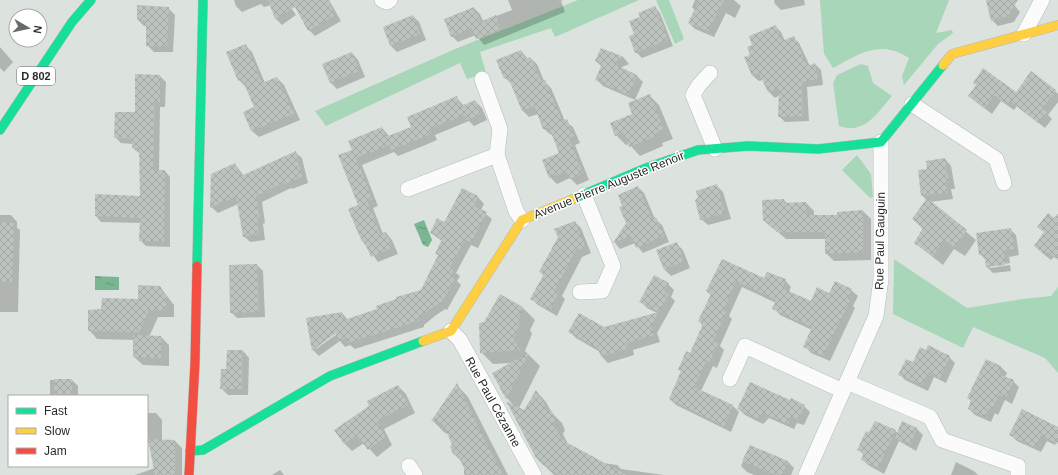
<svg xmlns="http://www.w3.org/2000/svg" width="1058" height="475" font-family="Arial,sans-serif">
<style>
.green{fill:#a8d6b8}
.water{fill:url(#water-ripples)}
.shadow{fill:#0003;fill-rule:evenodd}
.building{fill:url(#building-cross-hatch)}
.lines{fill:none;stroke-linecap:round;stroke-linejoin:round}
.street-casing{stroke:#b6bbb7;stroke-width:16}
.fast-casing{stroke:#b6bbb7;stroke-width:10}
.slow-casing{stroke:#b6bbb7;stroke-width:10}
.jam-casing{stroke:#b6bbb7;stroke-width:10}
.street{stroke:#fafbfa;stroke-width:15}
.fast{stroke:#16e098;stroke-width:9}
.slow{stroke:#ffcf43;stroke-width:9}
.jam{stroke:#f24e42;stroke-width:9}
.labels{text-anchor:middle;stroke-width:3;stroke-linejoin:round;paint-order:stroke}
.shield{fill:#fff;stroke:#686b69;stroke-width:1}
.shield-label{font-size:11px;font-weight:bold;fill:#282c29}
.street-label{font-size:12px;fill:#282c29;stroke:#fff}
</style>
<defs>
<pattern id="water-ripples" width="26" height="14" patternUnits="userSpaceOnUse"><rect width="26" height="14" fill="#7bb692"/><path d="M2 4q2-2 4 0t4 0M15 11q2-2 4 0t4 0" fill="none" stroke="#659477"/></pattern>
<pattern id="building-cross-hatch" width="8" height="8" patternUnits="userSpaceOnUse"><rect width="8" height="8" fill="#bdc3bf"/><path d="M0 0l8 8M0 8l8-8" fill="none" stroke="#a2a8a4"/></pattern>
</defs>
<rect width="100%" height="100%" fill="#dce3de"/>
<!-- green -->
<g class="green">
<polygon points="578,0 639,0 555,37 551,28 480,52 486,73 467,79 460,63 326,126 315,111 455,49"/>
<polygon points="656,0 669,0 684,39 675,44"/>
<path d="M820,0H949L936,33L952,30L953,33L938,44L904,85L902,76L909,58C879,39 860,54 833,68L824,54Z"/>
<path d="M861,64L868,66L873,83L892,96C877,113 865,135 839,126L833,83L837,75Z"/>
<polygon points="857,155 871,174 873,197 870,198 842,170"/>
<polygon points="894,259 967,308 1022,299 1051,296 1058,287 1058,373 1045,358 973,327 963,348 893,314"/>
</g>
<!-- water -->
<g class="water">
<polygon points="424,220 432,240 428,247 423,245 414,224"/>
<polygon points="95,276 119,277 119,290 95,290"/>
</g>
<!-- shadow -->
<g class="shadow">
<polygon points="234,0 286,0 296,15 282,25 276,19 271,5 264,7 261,4 242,12 236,6"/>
<polygon points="311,0 329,0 341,21 315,36 309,30"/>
<polygon points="508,0 563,0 561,1 565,12 484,45 476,35 458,42 452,36 474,8 480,14 483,21 512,10"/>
<polygon points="695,0 734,0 741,6 735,18 726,13 714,37 695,29 689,23 695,10 692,7"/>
<polygon points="774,0 804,0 805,5 781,10 775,4"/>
<polygon points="988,0 1010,0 1020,12 1014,22 998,26 992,20"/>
<polygon points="655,7 660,13 673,46 642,58 636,52 635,35 641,17"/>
<polygon points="168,8 175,15 173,52 154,52 147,45 147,26 144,26 138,20"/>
<polygon points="413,16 419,22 426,40 397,52 391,46 384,28"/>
<polygon points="775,26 781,32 785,41 793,37 799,43 810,66 815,64 821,70 823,85 807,87 809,121 785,122 779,116 780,95 775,98 769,92 763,80 759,81 753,76 746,58 751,55 753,45"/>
<polygon points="246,46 252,52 265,83 277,78 284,85 300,120 259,137 252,131 245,113 256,108 246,87 239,80"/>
<polygon points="0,47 13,62 4,72 0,68"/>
<polygon points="602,50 624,58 629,64 620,68 637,76 643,82 635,100 603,86 597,80 602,67 596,61"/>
<polygon points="521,51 528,59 530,58 537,64 544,81 551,88 565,121 573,127 580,143 575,145 589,180 577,185 570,178 557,184 550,177 560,154 553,135 551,135 544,129 538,114 529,117 523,111 512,84 505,78"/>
<polygon points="352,53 358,60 365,77 337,89 330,82"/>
<polygon points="983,69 1017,94 1031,73 1055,91 1058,94 1058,102 1048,115 1052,119 1045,128 1017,106 1014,110 1001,101 992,114 976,102 970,96 977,86"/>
<polygon points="160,76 166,82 165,107 160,107 159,171 165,171 170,177 170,247 146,246 140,240 141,223 101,222 96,216 141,197 140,154 133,148 133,144 121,143 115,137 136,114"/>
<polygon points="649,95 659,105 673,139 662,143 663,146 640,156 629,144 626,145 616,135"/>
<polygon points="457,98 464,106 475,101 482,108 487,120 474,126 469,121 435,135 437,140 423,146 398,156 394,152 362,165 378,206 373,208 383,234 386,233 392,240 398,254 378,262 363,242 353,150 382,128 389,136 412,127"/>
<polygon points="295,152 302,158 308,183 292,189 291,188 262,202 265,223 263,224 265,240 250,242 244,236 238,204 218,213 211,207 235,164 244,176"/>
<polygon points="945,159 951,166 955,189 951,189 953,199 930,202 976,240 965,256 954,249 943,265 915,243 924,230 913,219 926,200 922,195 928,170"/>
<polygon points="717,186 723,192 731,219 708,225 701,219"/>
<polygon points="638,187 644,193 655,219 662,225 669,242 643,253 635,243 620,249 615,243 627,223 623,206"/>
<path d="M462,189L478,197L484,204L481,210L492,219L478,248L471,245L456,273L460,276L457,281L461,285L447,310L445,309L435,316L424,325V327L355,349L350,345L345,347L340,341L319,356L313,350L342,313L348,320L378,310L421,290L439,256L442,241L431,233L444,223ZM340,329L341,331L316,349V346Z"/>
<polygon points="784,200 788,204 806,203 814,211 814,216 838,216 863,211 871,219 871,260 834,261 826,253 826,239 786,239 764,220"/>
<polygon points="0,215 11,215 17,222 17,228 20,230 18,312 0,312"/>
<polygon points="575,222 581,228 591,253 582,257 562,296 565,299 557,316 538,305 532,299 544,276 540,271"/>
<polygon points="1058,223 1058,260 1054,257 1051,260 1041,252"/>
<polygon points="1010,229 1016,235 1019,255 1009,257 1010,263 990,266 990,268 1010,265 1011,271 993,273 987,267 986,260 980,254"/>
<polygon points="676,243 683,250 690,268 671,276 664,269"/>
<polygon points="723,261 764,280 785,280 791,287 789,292 812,302 830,294 851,290 858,296 853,306 855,308 830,361 811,353 805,346 812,330 780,315 774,308 776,303 742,287 729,316 732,319 720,346 724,350 717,368 713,366 701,391 733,406 739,412 731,432 676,405 670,399 682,372 679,369 691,354 703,326 699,321 711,295 707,291"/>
<polygon points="257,265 263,271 265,317 237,318 231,312"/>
<polygon points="668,284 674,290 671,297 675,301 657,333 660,342 633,350 634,355 608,363 602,357 600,352 576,338 570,332 604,328 657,313 647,308 641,302"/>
<polygon points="160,287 174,305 174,317 158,317 149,337 161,337 169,345 169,366 143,365 134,357 134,340 97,339 89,330 102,310 139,300"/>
<polygon points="500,296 523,308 535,320 530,330 532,334 525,351 540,366 519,408 525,412 536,391 546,402 552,413 562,423 565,430 563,434 568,444 604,463 617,465 621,469 664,475 554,475 537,458 513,405 507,398 494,373 512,363 493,364 481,352 485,323"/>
<polygon points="243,351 249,358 248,395 228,395 221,388 227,370"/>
<polygon points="949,357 955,363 946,383 934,377 928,391 905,380 900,374 913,364"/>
<polygon points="986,360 1001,367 1007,373 1005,377 1013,381 1019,387 1012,404 1005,400 998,415 995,413 991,422 975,415 969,409 972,402 968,398"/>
<polygon points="50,380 72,380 78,386 78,396 50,396"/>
<polygon points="457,385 468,397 508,475 465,475 465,468 462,462 454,454 453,444 448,434 445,433 433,421"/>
<polygon points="398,386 406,394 415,413 384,429 392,445 377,457 364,443 352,451 344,443"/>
<polygon points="790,402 804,406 810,412 804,425 797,423 794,429 769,418 763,424 745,415 738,408"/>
<polygon points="147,413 156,413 162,420 162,440 175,441 182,448 182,475 135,475 155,468 150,443 147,443"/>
<polygon points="903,422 917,429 923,435 916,451 899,441 884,474 868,465 862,459 864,455 858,449 870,433 895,431 898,433"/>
<polygon points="1058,430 1058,439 1055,445 1047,441 1041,452 1017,441 1011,435"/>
<polygon points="750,446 788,462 794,468 791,475 754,475 747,472 741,466"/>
<polygon points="956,462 974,471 978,475 951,475"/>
<polygon points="280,470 284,475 272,475"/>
</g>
<!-- building -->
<g class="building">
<polygon points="268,0 328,0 335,15 308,31 295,7 275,19"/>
<polygon points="699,0 724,0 708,31 688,23"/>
<polygon points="986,0 1018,0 1008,16 991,21"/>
<polygon points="137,5 169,7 167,46 146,46 146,21 137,20"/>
<polygon points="655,6 668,40 635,53 629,36 634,34 629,21 640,17 638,13"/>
<polygon points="474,7 480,22 496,15 500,30 476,39 472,28 451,37 444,19"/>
<polygon points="413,15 420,34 390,46 383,27"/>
<polygon points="776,25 782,41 794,36 807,66 815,63 818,79 802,82 803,116 778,117 779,88 768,92 759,73 752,76 744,57 750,55 747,47 752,45 749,36"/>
<polygon points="246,44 262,83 277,77 294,114 251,131 243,112 254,107 242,79 238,81 226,52"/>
<polygon points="601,48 624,57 612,63 637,75 629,95 595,80 602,64 595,61"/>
<polygon points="521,50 525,59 530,57 542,82 545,80 562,121 567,119 574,136 569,138 583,173 570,179 566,171 549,178 542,160 559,153 549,127 543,129 534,106 522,111 508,77 504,79 496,60"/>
<polygon points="352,52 359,71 330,83 322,64"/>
<polygon points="983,68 1016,92 1007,104 994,95 985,108 968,96 976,85 973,83"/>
<polygon points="1031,71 1056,90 1042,108 1047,112 1038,123 1010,101"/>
<polygon points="135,74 160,75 160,102 155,102 153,170 165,170 164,241 139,241 140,218 95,216 95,194 140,196 139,148 132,148 132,139 114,138 115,112 135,112"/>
<polygon points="650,94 664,130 653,134 654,137 629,147 624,133 615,136 610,123 632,114 628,103"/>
<polygon points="457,96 464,115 429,129 431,134 391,150 388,142 389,145 356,158 372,199 367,201 374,218 380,234 386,232 392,248 371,257 364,241 362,242 348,209 358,205 338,155 352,150 348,141 382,127 386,137 411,127 407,117"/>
<polygon points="475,100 481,114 466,120 461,106"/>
<polygon points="296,151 302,177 285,184 284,182 256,196 260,217 257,217 259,234 243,237 236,196 210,208 211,174 235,163 241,176"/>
<polygon points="945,158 949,182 946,183 947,193 921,196 918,170 927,169 926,161"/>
<polygon points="717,184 725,213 700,220 695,200 698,198 696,191"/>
<polygon points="638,186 652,219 656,217 664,236 636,248 631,236 613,243 626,223 619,207 622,206 618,195"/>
<polygon points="462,188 478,196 474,206 487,212 471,243 465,239 450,267 454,269 450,276 455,278 441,304 439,303 429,310 418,318 419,321 347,343 346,338 338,341 336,333 312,351 306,318 342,312 344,320 377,309 376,306 396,299 396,297 421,290 438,255 435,254 442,239 430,233 437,218 444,222 446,219"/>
<polygon points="927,198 967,230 955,247 944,240 933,256 914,243 923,228 912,219"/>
<polygon points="784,199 784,203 806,202 807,215 837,215 837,212 863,210 863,252 825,254 825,232 777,232 763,220 762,200"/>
<polygon points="1048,213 1054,218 1058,214 1058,260 1047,252 1045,255 1034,246 1044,232 1037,227"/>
<polygon points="575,221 585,247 576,250 555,290 559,292 550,310 530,299 544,274 539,272 558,237 554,229"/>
<polygon points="0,222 14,223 12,282 0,282"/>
<polygon points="1011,228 1014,249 1004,251 1005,265 986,267 984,254 979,255 976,233"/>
<polygon points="677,242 684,261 664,270 656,250"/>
<polygon points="722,259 764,278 767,272 786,279 782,288 811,301 817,287 829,293 835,281 852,289 847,299 850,301 823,356 803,347 812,327 772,309 776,300 736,281 723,310 726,312 713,341 718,343 710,362 707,360 694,387 733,405 724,426 669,399 681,371 678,370 686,351 690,353 703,324 698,321 711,294 706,291"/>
<polygon points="257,264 259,312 230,313 229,265"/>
<polygon points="654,275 669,283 664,291 669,294 651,326 654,335 627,343 628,348 601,357 598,348 568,332 579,313 604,327 659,312 639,302"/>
<polygon points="138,285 160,286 166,296 166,310 149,310 138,335 161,336 161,358 133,357 133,335 138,335 138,332 88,331 88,310 101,309 102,298 138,299"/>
<polygon points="500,294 523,307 519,317 520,321 514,339 520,350 480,353 479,323 484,322"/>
<polygon points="928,345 950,356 940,378 928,372 922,385 898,375 906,359 913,362 920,347 926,350"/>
<polygon points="227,350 243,350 242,389 220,389 221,369 226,369"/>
<polygon points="529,353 506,399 492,373"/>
<polygon points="986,359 1001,366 999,374 1014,380 1006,398 999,395 992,410 989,408 985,417 968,409 971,400 967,398"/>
<rect x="54" y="379" width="18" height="17"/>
<polygon points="750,382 790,400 791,398 805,405 798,420 791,417 788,424 763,413 757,418 737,409"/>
<polygon points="457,383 485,441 503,475 464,475 464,468 458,455 453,454 450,447 452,444 442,423 431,421"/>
<polygon points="398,385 408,405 377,421 385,437 368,450 357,435 344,444 334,430 369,406 367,401"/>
<polygon points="536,390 547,410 552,411 555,418 553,423 560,437 566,442 627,475 559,475 542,464 536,458 506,401 524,410"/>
<polygon points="1022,409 1058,427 1058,444 1041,435 1035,447 1009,435"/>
<polygon points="875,421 896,430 878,468 861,460 864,453 857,450 866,431 869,432"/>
<polygon points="902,421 917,428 910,445 895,438"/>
<polygon points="148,439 175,440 175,475 155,475"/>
<polygon points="750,445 788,461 782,475 776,475 742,461"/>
</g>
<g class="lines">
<defs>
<g id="street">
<polyline points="382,0 387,2 390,0"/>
<polyline points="1024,34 1042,0"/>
<polyline points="710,73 699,85 693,95 715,149"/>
<polyline points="482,79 500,129 497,155"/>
<polyline points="912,104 996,159 1004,183"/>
<polyline points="408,189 497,155 516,211 522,220"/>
<polyline points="580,292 602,291 613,266 584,195"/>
<polyline points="451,331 460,340 534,475"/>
<polyline points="730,379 745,346 843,391"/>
<polyline points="847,382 930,417 942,440 1018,466 1018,475"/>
<polyline points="409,466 415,475"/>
<polyline points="806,475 876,316 881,279 881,142"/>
</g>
<g id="fast">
<polyline points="0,130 72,22 91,0"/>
<polyline points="573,199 646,168 698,150 748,146 818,149 881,142 943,65"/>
<polyline points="197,266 203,0"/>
<polyline points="190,451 203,450 330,376 423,341"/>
</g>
<g id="slow">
<polyline points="943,65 952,54 1058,25"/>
<polyline points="423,341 451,331 522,220 573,199"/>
</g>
<polyline id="jam" points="189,475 195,363 197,266"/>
</defs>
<!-- street casing -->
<use href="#street" class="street-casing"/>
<!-- fast casing -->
<use href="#fast" class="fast-casing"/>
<!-- slow casing -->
<use href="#slow" class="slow-casing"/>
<!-- jam casing -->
<use href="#jam" class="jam-casing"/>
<!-- street -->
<use href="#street" class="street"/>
<!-- fast -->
<use href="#fast" class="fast"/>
<!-- slow -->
<use href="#slow" class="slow"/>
<!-- jam -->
<use href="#jam" class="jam"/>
</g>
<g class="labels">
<!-- shield labels -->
<rect class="shield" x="17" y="67" width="38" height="18" rx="3"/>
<g class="shield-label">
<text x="36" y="80">D 802</text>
</g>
<!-- street labels -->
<g class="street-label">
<text transform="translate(609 185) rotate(-22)" y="4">Avenue Pierre Auguste Renoir</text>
<text transform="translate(880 241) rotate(-89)" y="4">Rue Paul Gauguin</text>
<text transform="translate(493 402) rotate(61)" y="4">Rue Paul Cézanne</text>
</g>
</g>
<!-- legend -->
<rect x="8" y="395" width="140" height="72" fill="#ffffff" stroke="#a9aba9"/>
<rect x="16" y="408" width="20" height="6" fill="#16e098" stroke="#a9aba9"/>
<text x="44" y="415" font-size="12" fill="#282c29">Fast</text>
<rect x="16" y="428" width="20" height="6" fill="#ffcf43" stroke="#a9aba9"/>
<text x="44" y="435" font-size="12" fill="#282c29">Slow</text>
<rect x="16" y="448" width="20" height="6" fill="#f24e42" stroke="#a9aba9"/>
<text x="44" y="455" font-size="12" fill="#282c29">Jam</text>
<!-- north arrow -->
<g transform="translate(28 28) rotate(99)"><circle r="19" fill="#ffffff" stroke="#a9aba9"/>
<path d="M0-3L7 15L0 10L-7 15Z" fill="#676c68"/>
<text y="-6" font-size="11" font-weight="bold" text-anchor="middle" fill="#282c29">N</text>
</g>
</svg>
